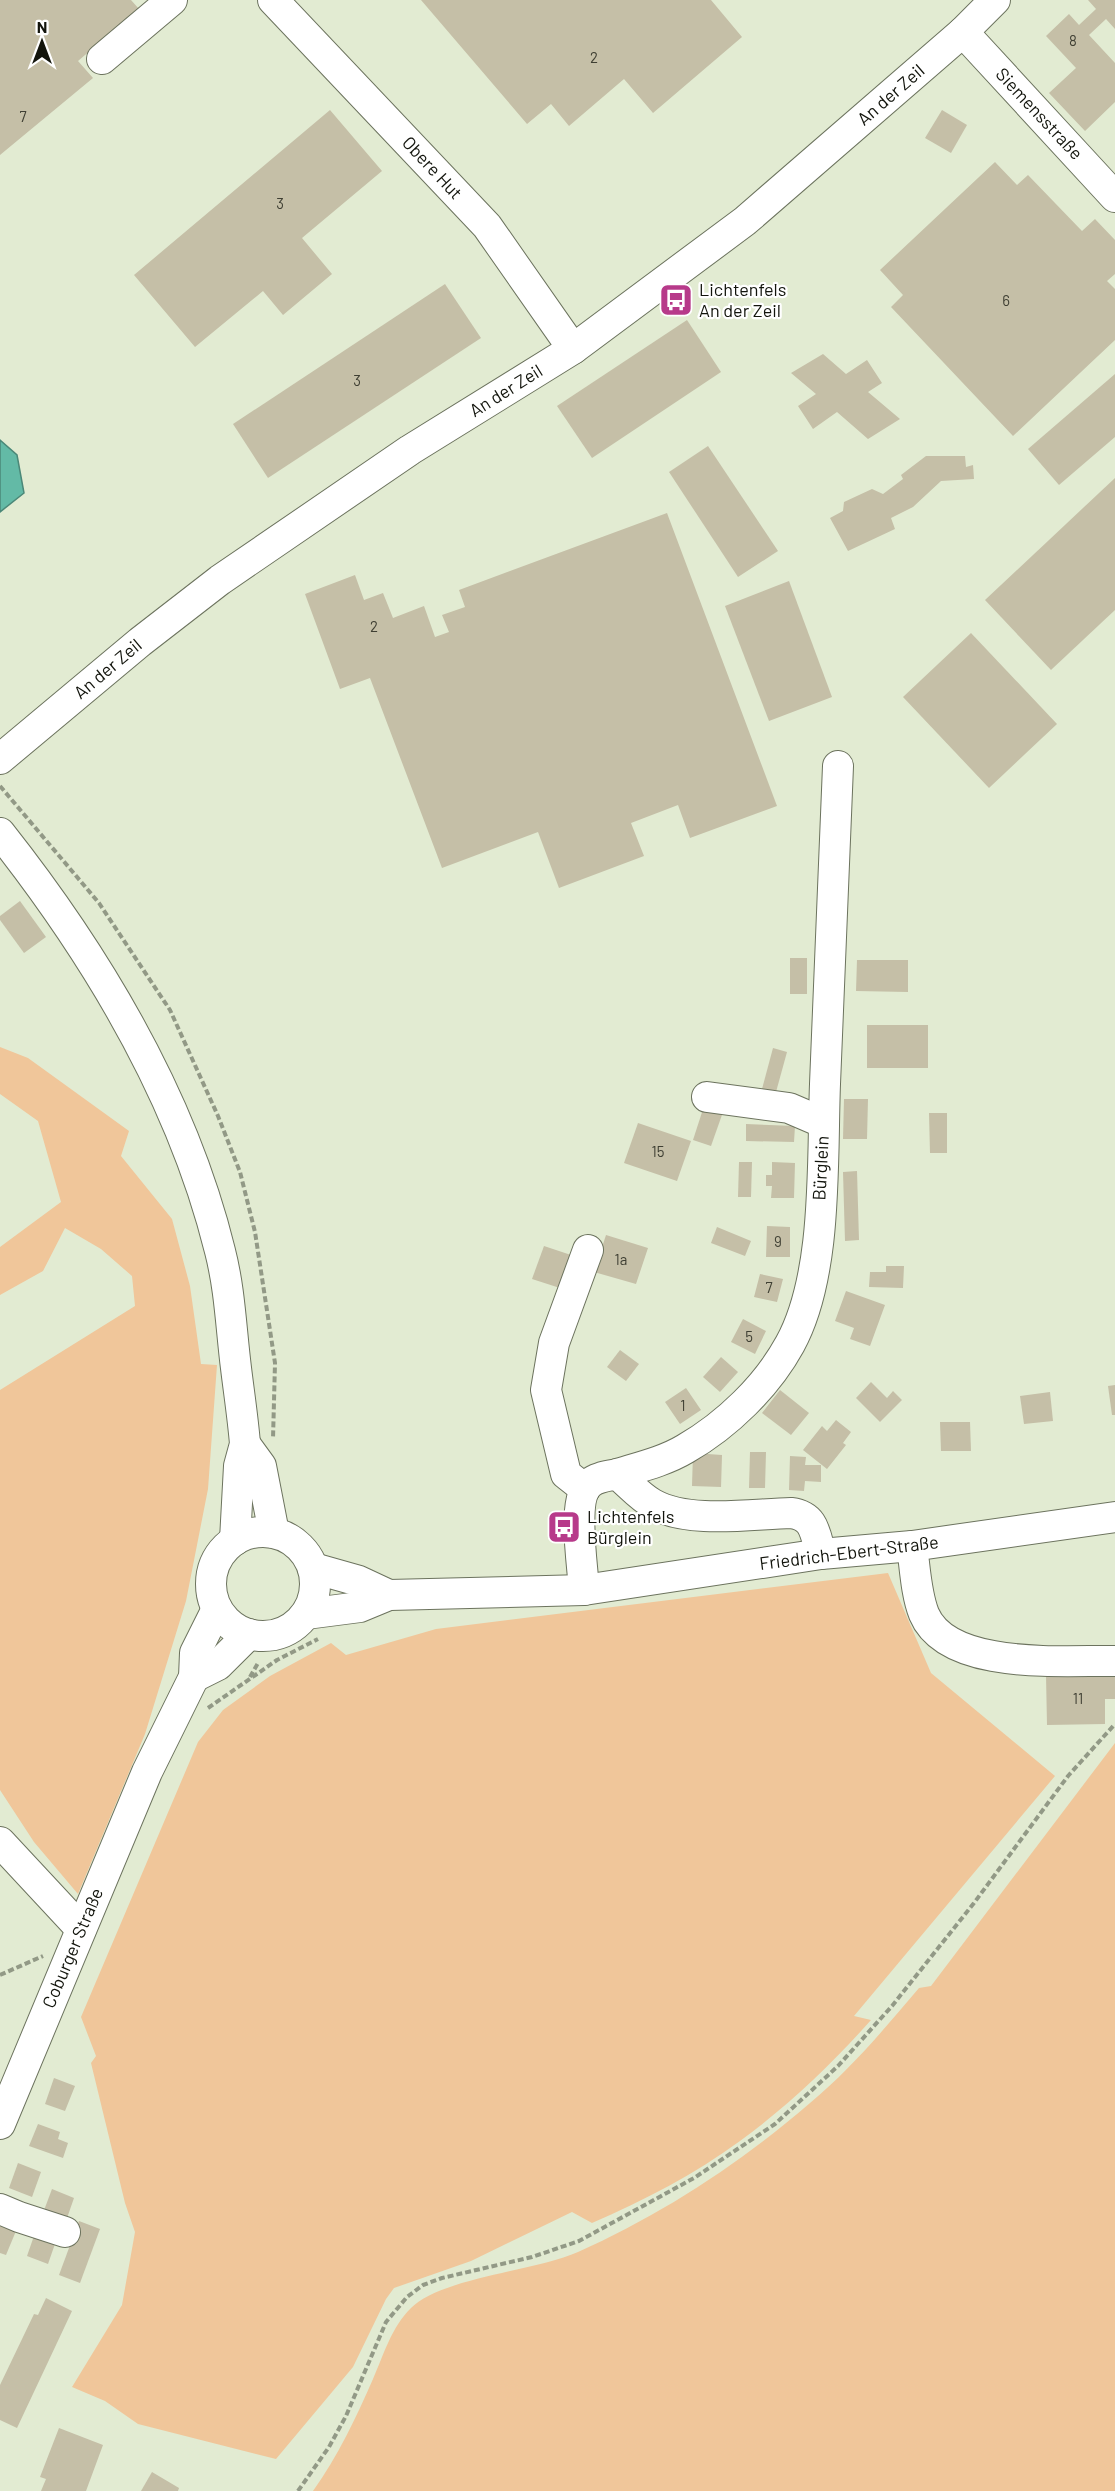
<svg xmlns="http://www.w3.org/2000/svg" width="1115" height="2491" font-family="Barlow,sans-serif">
<style>
.green{fill:#f0c69a}
.water{fill:#63baa6;stroke:#4b8878;stroke-width:1.5}
.building{fill:#c5bfa7}
.lines{fill:none;stroke-linecap:round;stroke-linejoin:round}
.minor-casing{stroke:#6c735e;stroke-width:32}
.path{stroke:#929986;stroke-width:4;stroke-dasharray:6 3;stroke-linecap:butt}
.minor{stroke:#fff;stroke-width:30}
.labels{text-anchor:middle;stroke-width:4.5;stroke-linejoin:round;paint-order:stroke}
.number-label{font-size:15px;fill:#3f3f33}
.street-label{font-size:18px;fill:#12140c;stroke:#fff}
.poi-label{font-size:18px;fill:#12140c;stroke:#fff;text-anchor:start}
</style>
<rect width="100%" height="100%" fill="#e2ebd2"/>
<!-- green -->
<g class="green">
<polygon points="0,1047 28,1058 129,1131 121,1156 172,1219 190,1286 201,1364 217,1365 208,1489 186,1601 145,1734 78,1894 34,1842 0,1790 0,1390 135,1306 132,1276 101,1249 65,1228 43,1271 0,1295 0,1247 61,1202 38,1121 0,1094"/>
<path d="M888,1573L931,1673L1055,1776L854,2016L871,2020C832,2064 788,2106 740,2141C695,2174 643,2201 592,2223L572,2212L471,2261L394,2288L386,2299L353,2367L276,2459L138,2424L105,2401L72,2387L122,2305L135,2232L125,2203L91,2063L96,2056L81,2017L198,1742L223,1710L270,1676L331,1643L346,1655L436,1629Z"/>
<path d="M1115,1743V2491H313C338,2456 356,2418 373,2379C384,2354 391,2328 411,2308C441,2278 535,2271 578,2252C661,2215 741,2163 810,2103C851,2069 885,2028 919,1988L931,1986Z"/>
</g>
<!-- water -->
<polygon class="water" points="0,440 17,455 24,493 0,512"/>
<!-- building -->
<g class="building">
<polygon points="0,0 131,0 139,9 78,61 93,78 0,155"/>
<polygon points="421,0 711,0 742,37 653,113 624,79 569,126 551,104 527,124"/>
<polygon points="1088,0 1115,0 1115,29 1106,19 1089,35 1115,63 1115,102 1085,131 1049,93 1076,68 1046,36 1069,14 1079,25 1096,9"/>
<polygon points="330,110 382,171 302,238 332,274 283,315 263,291 195,347 134,275"/>
<polygon points="942,110 967,125 951,153 925,138"/>
<polygon points="995,162 1017,185 1028,175 1082,231 1095,219 1115,240 1115,274 1107,281 1115,289 1115,340 1013,436 891,307 903,295 880,270"/>
<polygon points="445,284 481,338 268,478 233,424"/>
<polygon points="687,320 721,372 592,458 557,406"/>
<polygon points="823,354 846,374 867,360 882,383 868,392 900,419 868,439 837,412 813,429 798,406 816,394 791,373"/>
<polygon points="1115,374 1115,437 1059,485 1028,449"/>
<polygon points="708,446 778,551 738,577 669,472"/>
<polygon points="926,456 965,456 966,467 973,465 974,479 941,481 913,507 891,518 895,529 848,551 830,518 843,511 844,502 872,489 883,494 903,479 901,475"/>
<polygon points="1115,478 1115,610 1051,670 985,600"/>
<polygon points="667,513 777,806 690,838 678,805 631,823 644,856 559,888 538,832 442,868 370,678 340,689 305,594 355,575 364,600 383,593 393,618 424,606 435,637 449,632 442,615 465,607 459,590"/>
<polygon points="789,581 832,697 769,721 725,606"/>
<polygon points="971,633 1057,724 989,788 903,697"/>
<polygon points="20,901 46,937 24,953 0,920 0,916"/>
<rect x="790" y="958" width="17" height="36"/>
<polygon points="857,960 908,960 908,992 856,991"/>
<rect x="867" y="1025" width="61" height="43"/>
<polygon points="773,1048 787,1052 776,1092 762,1089"/>
<polygon points="844,1099 868,1099 867,1139 843,1139"/>
<polygon points="704,1106 723,1112 711,1146 693,1140"/>
<polygon points="929,1113 947,1113 947,1153 930,1153"/>
<polygon points="638,1123 691,1141 677,1181 624,1163"/>
<polygon points="746,1124 795,1126 794,1142 746,1141"/>
<polygon points="739,1162 752,1162 751,1197 738,1197"/>
<polygon points="772,1162 795,1163 794,1198 771,1198 772,1186 766,1186 766,1175 772,1175"/>
<polygon points="857,1171 859,1240 845,1241 843,1172"/>
<polygon points="767,1226 790,1227 790,1257 766,1257"/>
<polygon points="717,1227 751,1241 745,1256 711,1243"/>
<polygon points="606,1235 648,1248 636,1284 594,1272"/>
<polygon points="544,1246 574,1256 563,1289 532,1279"/>
<polygon points="886,1266 904,1266 903,1288 869,1287 870,1272 886,1272"/>
<polygon points="760,1274 783,1279 777,1302 754,1297"/>
<polygon points="846,1291 885,1305 870,1346 850,1339 854,1328 835,1321"/>
<polygon points="743,1319 766,1331 755,1354 731,1342"/>
<polygon points="620,1350 639,1364 626,1381 607,1367"/>
<polygon points="721,1357 738,1372 720,1392 703,1377"/>
<polygon points="871,1382 887,1398 893,1391 902,1400 880,1422 856,1398"/>
<polygon points="1115,1385 1115,1415 1112,1415 1108,1386"/>
<polygon points="686,1388 701,1410 680,1424 665,1402"/>
<polygon points="780,1390 809,1413 791,1435 762,1413"/>
<polygon points="1050,1392 1053,1421 1024,1424 1020,1396"/>
<polygon points="836,1420 851,1432 843,1443 846,1445 827,1469 803,1450 822,1426 827,1431"/>
<polygon points="940,1422 970,1422 971,1451 941,1451"/>
<polygon points="750,1452 766,1452 765,1488 749,1488"/>
<polygon points="693,1453 722,1455 721,1487 692,1486"/>
<polygon points="790,1456 806,1457 805,1465 821,1465 821,1482 805,1481 804,1491 789,1490"/>
<polygon points="1115,1673 1115,1699 1105,1699 1105,1724 1047,1725 1046,1675"/>
<polygon points="54,2078 75,2086 65,2111 45,2104"/>
<polygon points="38,2124 60,2132 58,2139 68,2143 63,2158 29,2146"/>
<polygon points="18,2163 41,2172 32,2197 9,2188"/>
<polygon points="52,2189 74,2198 66,2221 43,2213"/>
<polygon points="79,2221 100,2229 80,2283 59,2275"/>
<polygon points="0,2225 16,2231 6,2255 0,2253"/>
<polygon points="35,2233 56,2241 48,2264 27,2256"/>
<polygon points="46,2298 72,2311 17,2428 0,2420 0,2385 34,2314 38,2315"/>
<polygon points="59,2428 103,2445 86,2491 41,2491 46,2479 40,2477"/>
<polygon points="152,2472 179,2488 178,2491 141,2491"/>
</g>
<g class="lines">
<defs>
<g id="minor">
<polyline points="273,0 487,226 573,349"/>
<polyline points="963,32 1115,197"/>
<polyline points="102,59 172,0"/>
<polyline points="0,759 140,642 220,580 410,450 573,349 745,221 963,32 995,0"/>
<path d="M0,833C98,957 182,1097 220,1251C230,1290 231,1328 236,1368C239,1393 243,1419 245,1444L239,1466L235,1540"/>
<polyline points="707,1097 789,1108 824,1123"/>
<polyline points="245,1444 261,1466 274,1533"/>
<path d="M617,1474C640,1467 665,1461 685,1449C727,1425 767,1386 790,1344C828,1275 822,1161 825,1084C830,978 834,872 838,766"/>
<polyline points="585,1489 566,1474 546,1390 554,1343 588,1250"/>
<circle cx="263" cy="1584" r="52"/>
<path d="M912,1546C915,1568 916,1594 924,1614C948,1671 1064,1660 1115,1661"/>
<polyline points="313,1568 359,1581 389,1595"/>
<path d="M584,1590C583,1567 571,1498 590,1483C597,1477 609,1476 617,1474C629,1484 640,1497 653,1504C689,1524 750,1514 791,1513C815,1516 815,1534 821,1554"/>
<polyline points="306,1614 360,1607 389,1595 584,1590 821,1554 912,1546 1115,1517"/>
<polyline points="194,1677 218,1665 249,1634"/>
<polyline points="0,1842 81,1929"/>
<polyline points="0,2124 147,1772 194,1677 195,1653 217,1609"/>
<polyline points="0,2209 19,2217 65,2232"/>
</g>
</defs>
<!-- minor casing -->
<use href="#minor" class="minor-casing"/>
<!-- path -->
<g class="path">
<polyline points="0,786 99,903 170,1010 218,1116 240,1172 255,1232 275,1363 273,1439"/>
<polyline points="250,1677 258,1663"/>
<polyline points="208,1708 277,1660 318,1639"/>
<polyline points="0,1975 43,1956"/>
<polyline points="298,2491 329,2447 346,2416 386,2322 407,2297 423,2285 442,2278 532,2257 579,2241 694,2178 775,2124 838,2066 892,2006 974,1903 1068,1776 1115,1724"/>
</g>
<!-- minor -->
<use href="#minor" class="minor"/>
</g>
<!-- icons -->
<defs>
<symbol id="bus-square" viewBox="-11 -11 22 22"><rect x="-9" y="-9" width="18" height="18" rx="4" fill="#b73a8a" stroke="#fff"/><path d="M-5-6H5V4H4V6H2V4H-2V6H-4V4H-5ZM-3.5-4V0h7V-4ZM-3.5 1.2v1.5H-2V1.2ZM2 1.2v1.5H3.5V1.2Z" fill="#fff"/></symbol>
</defs>
<g fill-rule="evenodd">
<use href="#bus-square" x="657" y="281" width="38" height="38"/>
<use href="#bus-square" x="545" y="1508" width="38" height="38"/>
</g>
<g class="labels">
<!-- number labels -->
<g class="number-label">
<text x="1073" y="46">8</text>
<text x="594" y="63">2</text>
<text x="23" y="122">7</text>
<text x="280" y="209">3</text>
<text x="1006" y="306">6</text>
<text x="357" y="386">3</text>
<text x="374" y="632">2</text>
<text x="658" y="1157">15</text>
<text x="778" y="1247">9</text>
<text x="621" y="1265">1a</text>
<text x="769" y="1293">7</text>
<text x="749" y="1342">5</text>
<text x="683" y="1411">1</text>
<text x="1078" y="1704">11</text>
</g>
<!-- street labels -->
<g class="street-label">
<text transform="translate(891 95) rotate(-41)" y="6">An der Zeil</text>
<text transform="translate(1039 114) rotate(47)" y="6">Siemensstraße</text>
<text transform="translate(432 168) rotate(47)" y="6">Obere Hut</text>
<text transform="translate(506 391) rotate(-32)" y="6">An der Zeil</text>
<text transform="translate(108 669) rotate(-40)" y="6">An der Zeil</text>
<text transform="translate(821 1168) rotate(-87)" y="6">Bürglein</text>
<text transform="translate(849 1553) rotate(-7)" y="6">Friedrich-Ebert-Straße</text>
<text transform="translate(73 1948) rotate(-67)" y="6">Coburger Straße</text>
</g>
<!-- poi labels -->
<g class="poi-label">
<text x="699" y="296">Lichtenfels<tspan x="699" dy="21">An der Zeil</tspan></text>
<text x="587" y="1523">Lichtenfels<tspan x="587" dy="21">Bürglein</tspan></text>
</g>
</g>
<!-- north arrow -->
<g transform="translate(42 42)" stroke="#ffffff" stroke-width="4.5" paint-order="stroke">
<path d="M0-4.5L10 22L0 15L-10 22Z" fill="#12140c"/>
<text y="-9" font-size="16" font-weight="bold" text-anchor="middle" fill="#12140c">N</text>
</g>
</svg>
